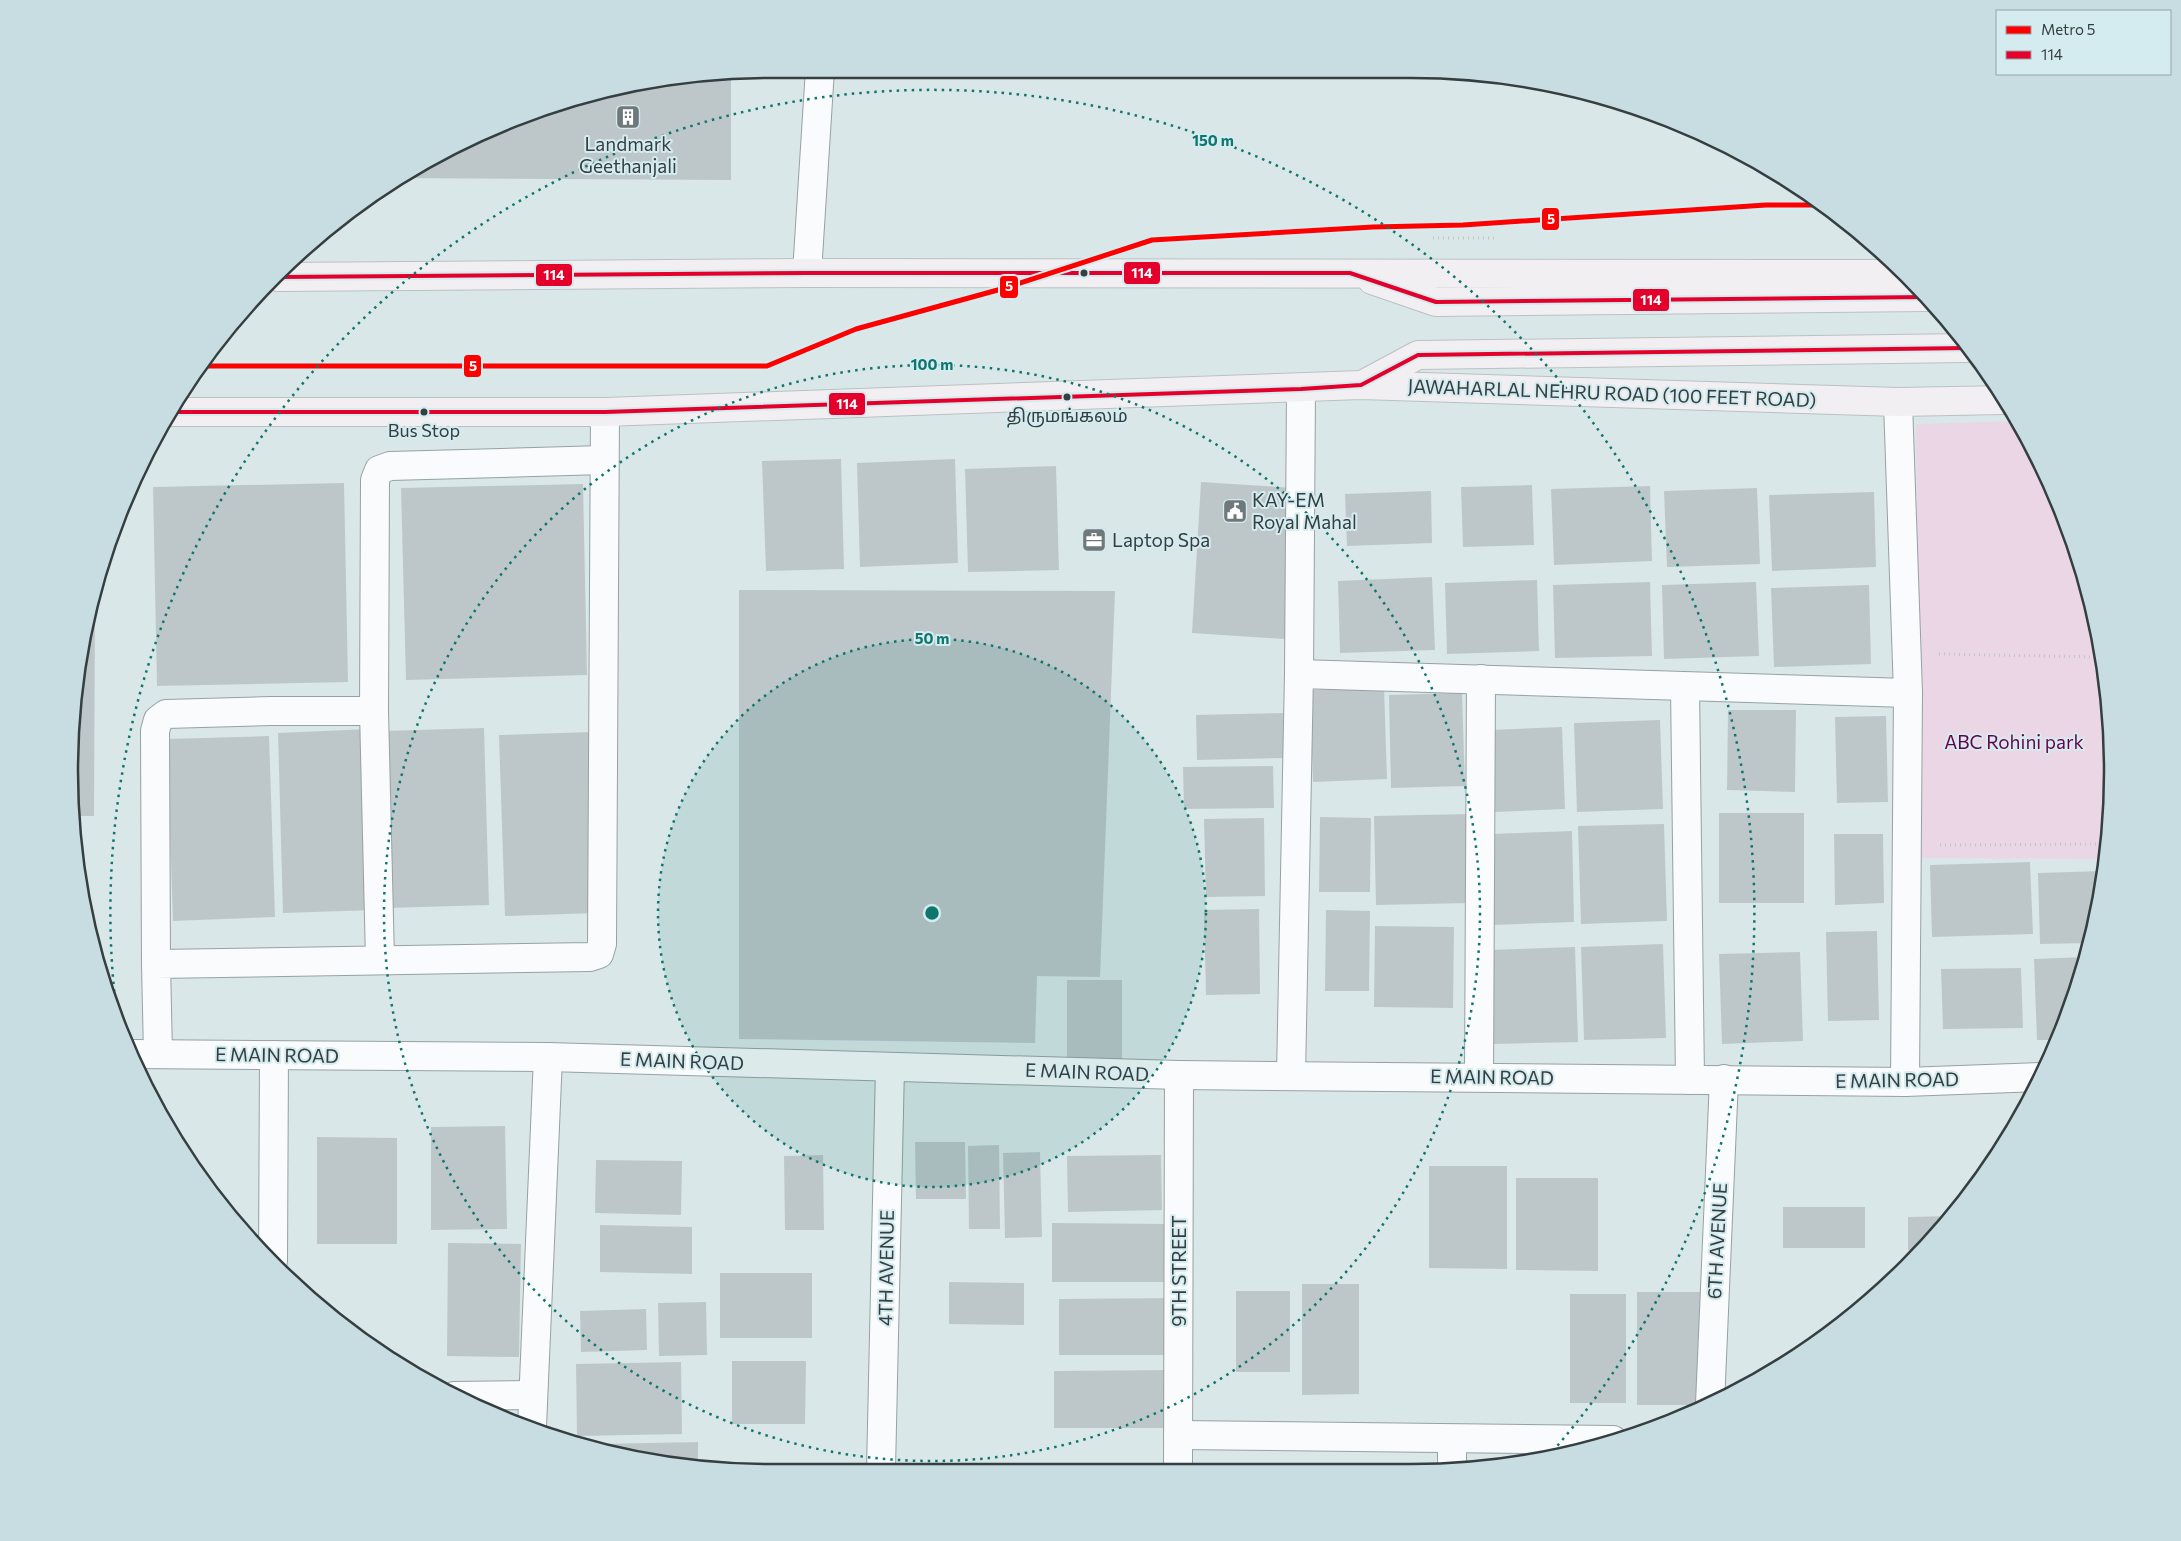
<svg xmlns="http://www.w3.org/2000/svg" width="2181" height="1541" font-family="Commissioner,'Noto Sans Tamil',sans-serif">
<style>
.green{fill:#ead6e4}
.building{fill:#bdc7c9}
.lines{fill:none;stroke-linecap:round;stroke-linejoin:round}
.street-casing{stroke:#97a1a3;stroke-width:30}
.primary-casing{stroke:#bac1c2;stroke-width:30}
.path{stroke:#c1c5c5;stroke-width:3;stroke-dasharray:1 4;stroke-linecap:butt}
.street{stroke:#f9fbfc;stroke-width:28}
.primary{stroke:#f1eff2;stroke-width:28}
.bus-1-casing{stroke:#d4ebef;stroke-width:8}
.bus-1{stroke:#e4002b;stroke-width:4}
.metro-1-casing{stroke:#d4ebef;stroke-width:9}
.metro-1{stroke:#f00;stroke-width:5}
.ring{fill:none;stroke:#0f766e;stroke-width:2.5;stroke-dasharray:2.5 5}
.bus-dot{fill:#353e40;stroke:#d4ebef;stroke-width:2}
.labels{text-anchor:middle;stroke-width:4;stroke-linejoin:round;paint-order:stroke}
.bus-label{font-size:18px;fill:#353e40;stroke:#d4ebef}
.poi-label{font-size:19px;fill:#353e40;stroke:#d4ebef;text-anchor:start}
.street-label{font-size:19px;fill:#353e40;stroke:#d4ebef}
.park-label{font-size:19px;fill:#6a0049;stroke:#d4ebef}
.rim{fill:none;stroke:#353e40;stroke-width:2.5}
.centre{fill:#0f766e;stroke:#d4ebef;stroke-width:2.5}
.ring-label{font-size:15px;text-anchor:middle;font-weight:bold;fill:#0f766e;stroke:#d4ebef;stroke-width:4;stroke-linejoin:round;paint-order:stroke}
.line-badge{stroke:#d4ebef;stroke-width:2}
.badge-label{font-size:14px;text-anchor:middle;font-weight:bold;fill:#fff}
</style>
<rect width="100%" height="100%" fill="#dae7e9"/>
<!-- green -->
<polygon class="green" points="2019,421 2075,545 2106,679 2111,816 2104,859 1921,858 1916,424"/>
<!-- building -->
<g class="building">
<polygon points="731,74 731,180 397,178 460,141 589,93"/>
<polygon points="841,459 844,569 766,571 762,461"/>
<polygon points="955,459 958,563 860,567 857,463"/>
<polygon points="1056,466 1059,570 968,572 965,469"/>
<polygon points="1201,482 1295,488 1285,639 1192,633"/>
<polygon points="344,483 348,682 157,686 153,487"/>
<polygon points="583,484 587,675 406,680 401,488"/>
<polygon points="1532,485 1534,545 1463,547 1461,487"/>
<polygon points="1650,486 1652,561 1554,565 1551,489"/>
<polygon points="1757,488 1760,564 1667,567 1664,491"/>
<polygon points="1431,491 1432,543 1347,546 1345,494"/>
<polygon points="1874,492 1876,567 1772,571 1769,495"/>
<polygon points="1432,577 1435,650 1340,653 1338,581"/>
<polygon points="1537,580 1539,651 1447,654 1445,583"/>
<polygon points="1650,582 1652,656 1555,658 1553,585"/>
<polygon points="1756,582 1759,656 1664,659 1662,585"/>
<polygon points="1869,585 1871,664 1774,667 1771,588"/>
<polygon points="739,590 1115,591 1100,977 1037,976 1035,1043 739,1039"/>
<polygon points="95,604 94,816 73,816 69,771 75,679"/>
<polygon points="1384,687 1387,779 1313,782 1310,690"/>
<polygon points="1462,693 1465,786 1391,788 1389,695"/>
<polygon points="1728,710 1796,710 1795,792 1727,790"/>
<polygon points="1283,713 1284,758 1197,760 1196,715"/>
<polygon points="1886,716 1888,802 1837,803 1835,717"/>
<polygon points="1660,720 1663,809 1577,812 1574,723"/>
<polygon points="1562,727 1565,809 1494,812 1491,730"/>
<polygon points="484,728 489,905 388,908 383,731"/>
<polygon points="370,729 375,910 283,913 278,733"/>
<polygon points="591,732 596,913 505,916 499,735"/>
<polygon points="269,736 275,917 173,921 167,739"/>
<polygon points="1273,766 1274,808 1184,809 1183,767"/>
<rect x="1719" y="813" width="85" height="90"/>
<polygon points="1469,814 1471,903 1376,905 1374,816"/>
<polygon points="1320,817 1371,818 1370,892 1319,892"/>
<polygon points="1264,818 1265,896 1206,897 1204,819"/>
<polygon points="1664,824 1667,921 1581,924 1578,826"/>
<polygon points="1572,831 1574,922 1492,925 1490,834"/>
<polygon points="1834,834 1883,834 1884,903 1835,905"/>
<polygon points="2030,862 2033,934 1932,937 1930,865"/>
<polygon points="2102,871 2090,943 2040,944 2038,873"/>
<polygon points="1259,909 1260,994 1206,995 1204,910"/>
<polygon points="1326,910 1370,911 1369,991 1325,991"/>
<polygon points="1375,926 1454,927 1453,1008 1374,1007"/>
<polygon points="1877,931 1879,1020 1828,1021 1826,932"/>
<polygon points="1663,944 1666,1038 1584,1040 1581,947"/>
<polygon points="1575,947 1578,1042 1493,1044 1490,950"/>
<polygon points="1800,952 1803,1041 1722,1044 1719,954"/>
<polygon points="2086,957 2055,1040 2037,1040 2034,959"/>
<polygon points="2021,968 2023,1028 1943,1029 1941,969"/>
<rect x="1067" y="980" width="55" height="79"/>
<polygon points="505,1126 507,1229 431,1230 431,1127"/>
<polygon points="317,1137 397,1138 397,1244 317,1244"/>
<polygon points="915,1142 965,1142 966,1199 916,1199"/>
<polygon points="999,1145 1000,1229 969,1229 968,1146"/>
<polygon points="1040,1152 1042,1237 1005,1238 1003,1153"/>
<polygon points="823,1155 824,1230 785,1230 784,1156"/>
<polygon points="1161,1155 1162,1210 1068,1212 1067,1156"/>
<polygon points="596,1160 682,1161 681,1215 595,1213"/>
<polygon points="1429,1166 1507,1166 1507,1269 1429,1268"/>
<polygon points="1516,1178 1598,1178 1598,1271 1516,1270"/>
<rect x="1783" y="1207" width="82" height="41"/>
<polygon points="1950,1216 1918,1250 1908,1250 1908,1217"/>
<polygon points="1052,1223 1169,1224 1169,1282 1052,1282"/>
<polygon points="600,1225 692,1227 692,1274 600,1272"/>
<polygon points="448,1243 521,1244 519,1357 447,1356"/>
<rect x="720" y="1273" width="92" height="65"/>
<polygon points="949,1282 1024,1283 1024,1325 949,1324"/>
<polygon points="1302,1284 1359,1284 1359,1394 1302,1395"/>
<rect x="1236" y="1291" width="54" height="81"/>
<rect x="1637" y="1292" width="66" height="113"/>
<rect x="1570" y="1294" width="56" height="109"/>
<polygon points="1173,1298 1172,1355 1059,1355 1059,1299"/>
<polygon points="706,1302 707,1355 659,1356 658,1303"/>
<polygon points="646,1309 647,1350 581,1352 580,1311"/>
<polygon points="732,1361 806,1361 805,1424 732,1424"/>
<polygon points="681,1362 682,1434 577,1436 576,1364"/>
<polygon points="1169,1370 1169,1428 1054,1428 1054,1371"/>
<polygon points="698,1442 698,1466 600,1450 599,1444"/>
<polygon points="724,1467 806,1467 806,1470 725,1471"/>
</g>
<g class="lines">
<defs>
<g id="street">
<polyline points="807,273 820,69"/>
<polyline points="1898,402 1908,693 1905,1082"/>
<polyline points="1299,674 1908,693"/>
<polyline points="1685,687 1690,1080"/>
<polyline points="374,711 380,960"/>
<polyline points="156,964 155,731 158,720 166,714 271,711 374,711 375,480 379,470 390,466 604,460"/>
<polyline points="132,1054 548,1057 1179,1075 1905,1082 2041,1077"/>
<polyline points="158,1054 156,964 590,957 599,954 602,944 605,412"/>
<polyline points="1291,1075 1299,674 1301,389"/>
<polyline points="1479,1077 1481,679"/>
<polyline points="273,1261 274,1055"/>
<polyline points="454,1396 532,1395"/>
<polyline points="1710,1404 1724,1079"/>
<polyline points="532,1427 548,1057"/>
<polyline points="1178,1435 1613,1440"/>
<polyline points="1452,1467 1452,1440"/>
<polyline points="1178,1468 1179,1075"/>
<polyline points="881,1470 890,1067"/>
</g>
<g id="primary">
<polyline points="278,277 807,273 1902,274"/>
<polyline points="1372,280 1436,302 1927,297"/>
<polyline points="1362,385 1418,355 1967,348"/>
<polyline points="170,412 605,412 1361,385 1898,402 2004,400"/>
</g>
</defs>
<!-- street casing -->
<use href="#street" class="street-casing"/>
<!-- primary casing -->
<use href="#primary" class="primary-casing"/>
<!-- path -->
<g class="path">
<polyline points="1433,238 1496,238"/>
<polyline points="2015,432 2024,432"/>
<polyline points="1939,654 2101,657"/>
<polyline points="1940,845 2106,844"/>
</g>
<!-- street -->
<use href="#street" class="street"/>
<!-- primary -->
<use href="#primary" class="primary"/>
<defs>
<g id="bus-1">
<polyline points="278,277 807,273 1350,273 1436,302 1927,297"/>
<polyline points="170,412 605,412 1301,389 1361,385 1418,355 1967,348"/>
</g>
</defs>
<!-- bus-1 casing -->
<use href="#bus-1" class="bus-1-casing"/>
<!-- bus-1 -->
<use href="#bus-1" class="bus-1"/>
<defs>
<polyline id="metro-1" points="198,366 767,366 856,329 1005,288 1152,240 1373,227 1463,225 1766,205 1825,205"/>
</defs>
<!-- metro-1 casing -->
<use href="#metro-1" class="metro-1-casing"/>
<!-- metro-1 -->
<use href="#metro-1" class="metro-1"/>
</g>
<!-- distance rings -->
<circle cx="932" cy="913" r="274" fill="#0f766e" fill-opacity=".12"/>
<g class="ring">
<circle cx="932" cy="913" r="274"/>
<circle cx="932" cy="913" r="548"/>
<path d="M115 999A822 822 0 1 1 1552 1452"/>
</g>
<!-- icons -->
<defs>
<symbol id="building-square" viewBox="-11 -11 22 22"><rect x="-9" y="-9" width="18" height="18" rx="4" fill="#6f797b" stroke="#d4ebef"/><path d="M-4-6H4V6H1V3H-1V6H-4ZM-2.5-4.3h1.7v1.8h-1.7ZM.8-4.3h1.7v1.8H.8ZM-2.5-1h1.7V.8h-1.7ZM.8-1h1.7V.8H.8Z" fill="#fff"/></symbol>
<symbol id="civic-square" viewBox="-11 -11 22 22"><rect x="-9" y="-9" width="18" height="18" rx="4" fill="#6f797b" stroke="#d4ebef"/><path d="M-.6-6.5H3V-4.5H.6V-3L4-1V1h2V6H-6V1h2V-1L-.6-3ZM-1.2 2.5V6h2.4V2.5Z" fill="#fff"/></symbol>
<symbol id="office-square" viewBox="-11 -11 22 22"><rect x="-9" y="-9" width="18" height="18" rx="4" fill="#6f797b" stroke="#d4ebef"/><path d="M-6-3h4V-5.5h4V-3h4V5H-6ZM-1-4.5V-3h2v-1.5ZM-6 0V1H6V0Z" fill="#fff"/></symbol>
</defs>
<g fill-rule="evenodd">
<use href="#building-square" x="614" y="103" width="28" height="28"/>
<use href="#civic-square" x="1221" y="497" width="28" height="28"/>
<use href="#office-square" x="1080" y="526" width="28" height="28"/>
</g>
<!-- markers -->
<g class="bus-dot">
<circle cx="1084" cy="273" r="4.5"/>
<circle cx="1067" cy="397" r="4.5"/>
<circle cx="424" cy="412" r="4.5"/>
</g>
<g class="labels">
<!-- bus labels -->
<g class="bus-label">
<text x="1067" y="422">திருமங்கலம்</text>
<text x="424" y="437">Bus Stop</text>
</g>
<!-- poi labels -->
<g class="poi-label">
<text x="628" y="151" text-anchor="middle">Landmark<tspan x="628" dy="22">Geethanjali</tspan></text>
<text x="1252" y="507">KAY-EM<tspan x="1252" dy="22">Royal Mahal</tspan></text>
<text x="1112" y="547">Laptop Spa</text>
</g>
<!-- street labels -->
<g class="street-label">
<text transform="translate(1612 393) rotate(2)" y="7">JAWAHARLAL NEHRU ROAD (100 FEET ROAD)</text>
<text transform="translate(277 1055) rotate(1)" y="7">E MAIN ROAD</text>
<text transform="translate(682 1061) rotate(2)" y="7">E MAIN ROAD</text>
<text transform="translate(1087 1072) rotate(2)" y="7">E MAIN ROAD</text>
<text transform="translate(1492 1077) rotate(1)" y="7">E MAIN ROAD</text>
<text transform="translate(1897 1080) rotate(-1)" y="7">E MAIN ROAD</text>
<text transform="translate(1717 1241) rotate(-87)" y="7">6TH AVENUE</text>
<text transform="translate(886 1268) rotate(-89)" y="7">4TH AVENUE</text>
<text transform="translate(1179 1271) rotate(-90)" y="7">9TH STREET</text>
</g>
<!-- park labels -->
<g class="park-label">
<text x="2014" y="749">ABC Rohini park</text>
</g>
</g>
<!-- crop -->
<path d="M0 0H2181V1541H0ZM771 78H1411A693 693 0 0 1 2104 771V771A693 693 0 0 1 1411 1464H771A693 693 0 0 1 78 771V771A693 693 0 0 1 771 78Z" fill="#c7dde1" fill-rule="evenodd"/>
<path class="rim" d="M771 78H1411A693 693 0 0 1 2104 771V771A693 693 0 0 1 1411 1464H771A693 693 0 0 1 78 771V771A693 693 0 0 1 771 78Z"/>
<circle cx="932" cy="913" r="8" class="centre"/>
<g class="ring-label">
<text x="1213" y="146">150 m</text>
<text x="932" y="370">100 m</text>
<text x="932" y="644">50 m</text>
</g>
<g class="line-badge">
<rect x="1541" y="207" width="19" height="24" rx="5" fill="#f00"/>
<rect x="1123" y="261" width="38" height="24" rx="5" fill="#e4002b"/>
<rect x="535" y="263" width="38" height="24" rx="5" fill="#e4002b"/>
<rect x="999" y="275" width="20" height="24" rx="5" fill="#f00"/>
<rect x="1632" y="288" width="38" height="24" rx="5" fill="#e4002b"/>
<rect x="463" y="354" width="19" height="24" rx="5" fill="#f00"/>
<rect x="828" y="392" width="38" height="24" rx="5" fill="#e4002b"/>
</g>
<g class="badge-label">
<text x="1551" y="224">5</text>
<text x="1142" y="278">114</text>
<text x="554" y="280">114</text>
<text x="1009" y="291">5</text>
<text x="1651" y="305">114</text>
<text x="473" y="371">5</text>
<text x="847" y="409">114</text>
</g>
<!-- legend -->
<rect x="1996" y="10" width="175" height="65" fill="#d4ebef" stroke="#94a6a9"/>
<rect x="2006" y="26" width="25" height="8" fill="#ff0000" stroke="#94a6a9"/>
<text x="2041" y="35" font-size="15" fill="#353e40">Metro 5</text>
<rect x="2006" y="51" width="25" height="8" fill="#e4002b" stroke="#94a6a9"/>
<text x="2041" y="60" font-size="15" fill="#353e40">114</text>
</svg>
